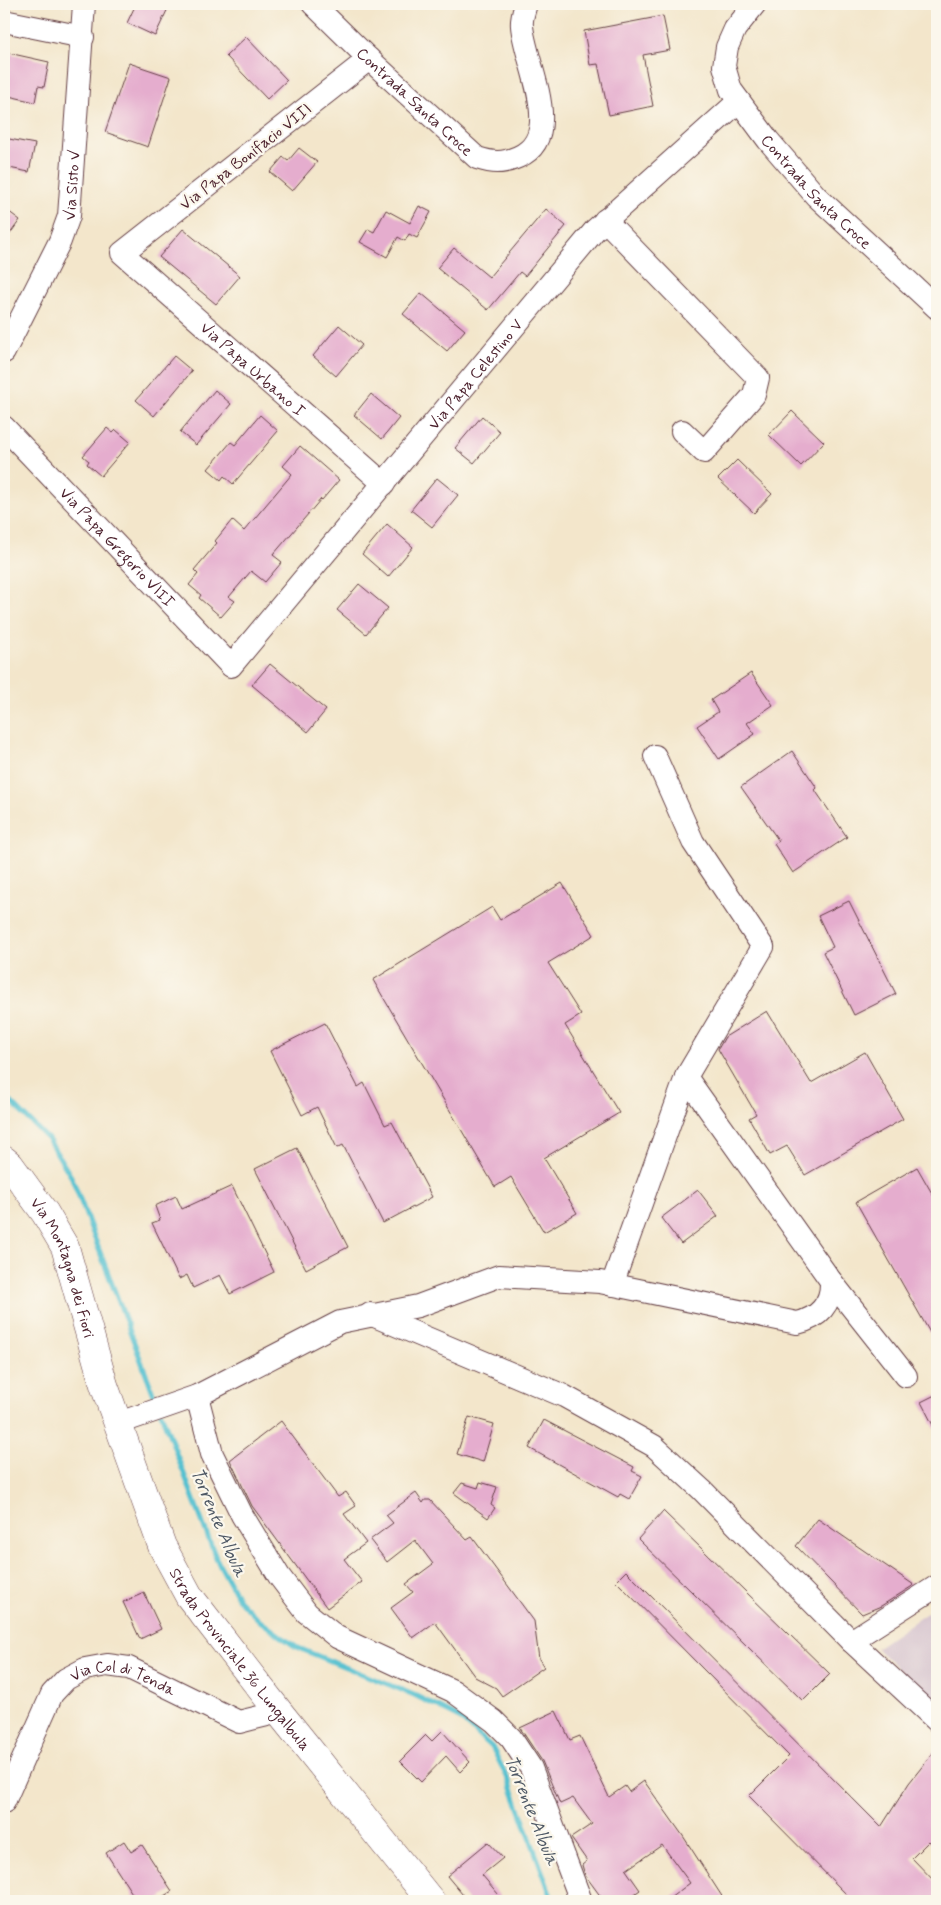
<svg xmlns="http://www.w3.org/2000/svg" width="941" height="1905" font-family="Mynerve,sans-serif">
<style>
.industrial{fill:#d1bdca}
.lines{fill:none;stroke-linecap:round;stroke-linejoin:round}
.stream{stroke:#56c1d0;stroke-width:5}
.building{fill:#e5adce}
.minor-casing{stroke:#633d43;stroke-width:24}
.major-casing{stroke:#633d43;stroke-width:29}
.minor{stroke:#fff;stroke-width:22}
.major{stroke:#fff;stroke-width:28}
.labels{text-anchor:middle;stroke-width:4.5;stroke-linejoin:round;paint-order:stroke}
.street-label{font-size:16px;fill:#4a1f2b;stroke:#fbf7ec}
.water-label{font-size:18px;font-style:italic;fill:#4e5865;stroke:#fbf7ec}
</style>
<rect width="100%" height="100%" fill="#fbf7ec"/>
<filter id="ink" filterUnits="userSpaceOnUse"><feTurbulence type="fractalNoise" baseFrequency=".02" numOctaves="2"/><feDisplacementMap in="SourceGraphic" scale="10" xChannelSelector="R" yChannelSelector="G"/><feConvolveMatrix kernelMatrix="1 2 1 2 8 2 1 2 1" color-interpolation-filters="sRGB"/></filter>
<filter id="wash" filterUnits="userSpaceOnUse"><feTurbulence type="fractalNoise" baseFrequency=".0096" numOctaves="4" result="noise"/><feDisplacementMap in="SourceGraphic" scale="20" xChannelSelector="R" yChannelSelector="G"/><feGaussianBlur stdDeviation="1.12" result="paint"/><feColorMatrix in="noise" values="0 0 0 0 0 0 0 0 0 0 0 0 0 0 0 0 0 1.4 0 .05"/><feComposite in="paint" operator="in"/></filter>
<g filter="url(#wash)">
<rect width="100%" height="100%" fill="#f3e6cb"/>
<!-- industrial -->
<polygon class="industrial" points="937,1606 937,1705 876,1648"/>
<g class="lines">
<!-- stream -->
<g class="stream">
<polyline points="4,1095 48,1139 72,1178 157,1403"/>
<polyline points="161,1413 216,1558 239,1600 260,1621 296,1647 414,1695 458,1717 492,1747 510,1783 553,1901"/>
</g>
</g>
<g id="blocks">
<!-- building -->
<g class="building">
<polygon points="136,4 170,4 155,36 127,23"/>
<polygon points="663,16 670,50 643,55 653,106 609,115 598,64 590,65 584,31"/>
<polygon points="246,37 287,80 267,99 226,56"/>
<polygon points="4,52 49,62 44,87 38,86 35,102 4,95"/>
<polygon points="129,63 171,77 148,147 105,132"/>
<polygon points="4,138 35,144 29,172 4,167"/>
<polygon points="299,148 317,162 292,191 270,172 283,157 288,161"/>
<polygon points="419,206 431,212 417,238 409,234 405,241 398,237 387,257 360,242 368,229 374,232 386,210 410,223"/>
<polygon points="4,208 20,220 4,242"/>
<polygon points="546,209 566,226 525,276 520,272 488,310 437,268 454,248 489,277"/>
<polygon points="183,229 240,276 216,304 159,257"/>
<polygon points="421,293 465,330 447,351 403,314"/>
<polygon points="339,325 362,345 336,376 313,356"/>
<polygon points="174,356 192,371 154,416 136,400"/>
<polygon points="215,390 231,404 196,445 180,432"/>
<polygon points="371,394 399,418 382,439 354,415"/>
<polygon points="792,411 824,442 801,466 769,435"/>
<polygon points="260,415 278,431 233,484 224,476 221,480 208,469 231,442 235,445"/>
<polygon points="482,416 500,432 474,463 455,448"/>
<polygon points="107,428 113,433 116,430 130,442 101,476 87,464 89,461 83,456"/>
<polygon points="300,446 339,480 322,500 321,499 273,555 282,562 265,582 251,571 229,597 235,601 221,617 199,598 201,595 189,585 198,574 194,570 217,543 215,541 232,520 244,531 292,474 283,466"/>
<polygon points="737,460 772,494 754,513 718,479"/>
<polygon points="437,478 458,495 432,527 411,510"/>
<polygon points="387,524 413,547 388,577 362,554"/>
<polygon points="359,584 388,608 366,634 337,610"/>
<polygon points="270,664 326,710 308,732 252,685"/>
<polygon points="751,673 773,705 747,723 755,734 719,759 697,726 718,712 711,700"/>
<polygon points="792,751 817,788 815,790 847,837 793,873 774,844 779,841 741,787"/>
<polygon points="562,883 594,935 548,963 581,1015 565,1025 619,1113 544,1158 577,1213 544,1232 511,1177 495,1187 373,980 492,907 500,920"/>
<polygon points="849,901 896,994 854,1015 823,952 833,947 818,916"/>
<polygon points="767,1011 811,1083 865,1052 903,1119 805,1175 787,1146 770,1155 749,1118 756,1114 718,1049 725,1037"/>
<polygon points="325,1023 358,1087 364,1083 385,1125 392,1122 432,1197 383,1223 343,1145 337,1148 317,1107 302,1115 270,1051"/>
<polygon points="297,1148 348,1247 306,1269 255,1169"/>
<polygon points="917,1167 937,1202 937,1345 856,1202"/>
<polygon points="232,1186 274,1272 230,1294 220,1275 193,1288 187,1275 179,1279 152,1223 160,1220 155,1206 176,1196 182,1209"/>
<polygon points="698,1190 718,1216 681,1244 661,1218"/>
<polygon points="937,1394 937,1433 921,1402"/>
<polygon points="469,1417 494,1424 483,1462 457,1454"/>
<polygon points="544,1420 634,1467 632,1471 642,1476 629,1499 620,1494 618,1497 529,1448"/>
<polygon points="281,1421 338,1497 346,1492 356,1506 344,1514 366,1543 344,1559 362,1582 327,1608 252,1506 230,1460"/>
<polygon points="480,1482 497,1487 491,1505 495,1508 488,1518 454,1493 462,1483 478,1488"/>
<polygon points="416,1493 423,1503 425,1500 430,1500 467,1540 472,1537 534,1621 539,1659 544,1667 502,1696 496,1688 475,1677 435,1622 413,1638 391,1608 413,1592 406,1584 433,1564 415,1540 387,1562 370,1540 393,1523 386,1515"/>
<polygon points="663,1511 830,1674 803,1701 638,1539"/>
<polygon points="818,1519 914,1585 881,1606 862,1614 796,1546"/>
<polygon points="626,1571 881,1827 909,1783 937,1748 937,1849 929,1841 912,1858 937,1884 937,1901 853,1901 749,1796 789,1756 616,1581"/>
<polygon points="144,1593 161,1629 140,1639 123,1602"/>
<polygon points="556,1711 570,1740 580,1736 609,1797 625,1786 629,1792 644,1781 683,1836 725,1901 666,1901 690,1883 662,1845 626,1870 640,1890 625,1901 604,1901 585,1875 582,1865 587,1861 571,1838 592,1824 573,1798 560,1804 542,1761 520,1728"/>
<polygon points="442,1731 470,1762 460,1772 446,1756 421,1782 400,1761 426,1735 432,1741"/>
<polygon points="124,1841 131,1852 142,1845 172,1891 156,1901 137,1901 106,1853"/>
<polygon points="488,1842 503,1858 482,1875 504,1901 468,1901 447,1876"/>
</g>
</g>
</g>
<g filter="url(#ink)">
<use href="#blocks" fill-opacity="0" stroke="#633d43" stroke-width="1"/>
<g class="lines">
<defs>
<g id="minor">
<path id="s1" d="M313,4L369,59L477,158C493,163 502,164 518,157C566,136 525,63 522,26C521,19 524,11 526,4"/>
<path id="s2" d="M755,4L735,29L727,47L724,66L731,90L768,140L816,196L937,308"/>
<polyline points="4,21 83,37"/>
<path id="s3" d="M369,59L122,253L384,484"/>
<polyline points="605,220 758,378 754,395 704,452 682,431"/>
<path id="s4" d="M4,352L60,241L69,216L84,4"/>
<path id="s5" d="M4,427L231,666L595,230L739,101"/>
<polyline points="686,1077 831,1281 906,1376"/>
<polyline points="612,1285 686,1077 763,947 693,842 655,756"/>
<polyline points="370,1314 564,1396 654,1446 702,1490 851,1641 937,1721"/>
<polyline points="197,1396 212,1454 242,1515 279,1576 307,1613 337,1637 453,1691 494,1721 511,1738 531,1768 581,1901"/>
<path d="M119,1423L197,1396L340,1322L418,1306L499,1276L600,1282L797,1323C819,1318 832,1304 831,1281"/>
<polyline points="851,1641 937,1586"/>
<path id="s6" d="M4,1802L52,1694L66,1679L85,1669L107,1665L129,1668L239,1722L279,1712"/>
</g>
<g id="major">
<path id="s7" d="M4,1160L10,1165L45,1213L65,1247L104,1385L162,1546L189,1596L279,1712L431,1901"/>
</g>
</defs>
<!-- minor casing -->
<use href="#minor" class="minor-casing"/>
<!-- major casing -->
<use href="#major" class="major-casing"/>
<!-- minor -->
<use href="#minor" class="minor"/>
<!-- major -->
<use href="#major" class="major"/>
</g>
</g>
<g class="labels">
<!-- street labels -->
<g class="street-label">
<text dy="6" stroke="none"><textPath href="#s1" startOffset="141">Contrada Santa Croce</textPath></text>
<text transform="translate(245 156) rotate(-38)" y="6">Via Papa Bonifacio VIII</text>
<text dy="6" stroke="none"><textPath href="#s4" startOffset="182">Via Sisto V</textPath></text>
<text dy="6" stroke="none"><textPath href="#s2" startOffset="229">Contrada Santa Croce</textPath></text>
<text dy="6" stroke="none"><textPath href="#s3" startOffset="489">Via Papa Urbano I</textPath></text>
<text dy="6" stroke="none"><textPath href="#s5" startOffset="710">Via Papa Celestino V</textPath></text>
<text dy="6" stroke="none"><textPath href="#s5" startOffset="165">Via Papa Gregorio VIII</textPath></text>
<text dy="6" stroke="none"><textPath href="#s7" startOffset="125">Via Montagna dei Fiori</textPath></text>
<text dy="6" stroke="none"><textPath href="#s7" startOffset="559">Strada Provinciale 36 Lungalbula</textPath></text>
<text dy="6" stroke="none"><textPath href="#s6" startOffset="200">Via Col di Tenda</textPath></text>
</g>
<!-- water labels -->
<g class="water-label">
<text transform="translate(219 1522) rotate(67)" y="6">Torrente Albula</text>
<text transform="translate(532 1810) rotate(68)" y="6">Torrente Albula</text>
</g>
</g>
<!-- margin -->
<rect width="941" height="1905" fill="none" stroke="#fbf7ec" stroke-width="20"/>
</svg>
